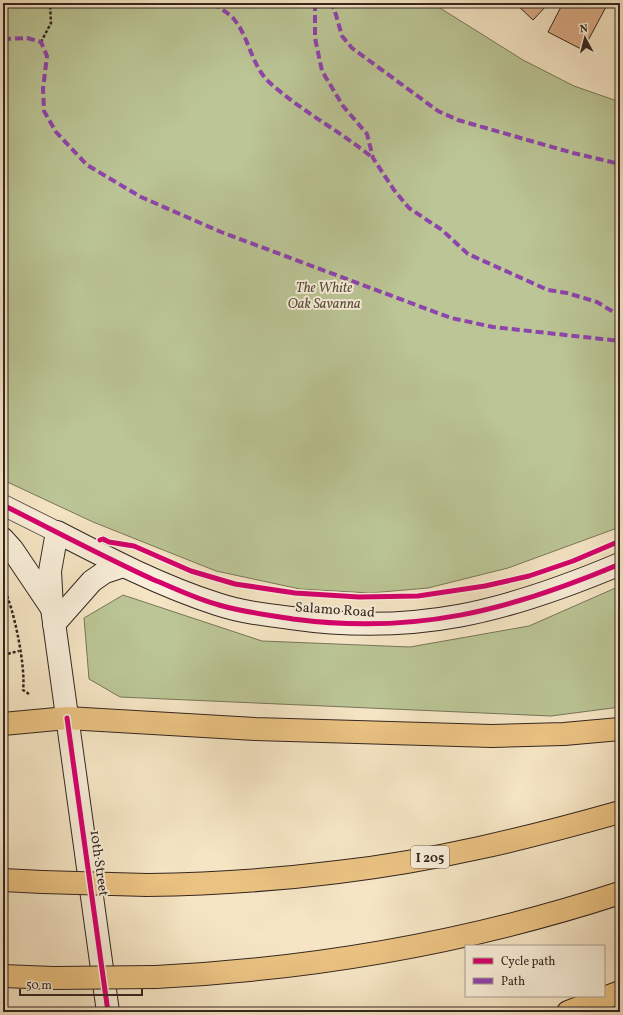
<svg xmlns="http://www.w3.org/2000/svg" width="623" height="1015" font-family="Vollkorn,serif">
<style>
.green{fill:#bbc595;stroke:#78765a}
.building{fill:#dbab86;stroke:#342620}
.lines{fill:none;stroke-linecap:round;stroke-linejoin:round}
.tertiary-casing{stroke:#645649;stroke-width:22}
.secondary-casing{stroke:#342620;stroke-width:24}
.motorway-casing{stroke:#342620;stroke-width:24}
.path{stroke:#342620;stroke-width:2.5;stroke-dasharray:3 2;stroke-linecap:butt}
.tertiary{stroke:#f8eed9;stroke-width:20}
.secondary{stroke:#f8eed9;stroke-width:22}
.motorway{stroke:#eac282;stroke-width:22}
.motorway-bridge-casing{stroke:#342620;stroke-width:24;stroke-linecap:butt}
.motorway-bridge{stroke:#eac282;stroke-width:22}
.quiet{stroke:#8e44ad;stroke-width:4;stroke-dasharray:8 4;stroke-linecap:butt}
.cycleway-casing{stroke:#f8eed9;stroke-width:8}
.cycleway{stroke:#d6006c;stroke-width:5}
.labels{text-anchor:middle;stroke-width:4;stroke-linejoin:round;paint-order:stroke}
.shield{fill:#f8eed9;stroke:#6f6258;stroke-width:1}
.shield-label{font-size:13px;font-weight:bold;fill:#342620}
.park-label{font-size:14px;font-style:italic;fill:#564e3d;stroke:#f8eed9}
.street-label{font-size:14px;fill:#342620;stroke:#f8eed9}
</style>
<rect width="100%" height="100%" fill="#f5e5c4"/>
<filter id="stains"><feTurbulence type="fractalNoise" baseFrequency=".005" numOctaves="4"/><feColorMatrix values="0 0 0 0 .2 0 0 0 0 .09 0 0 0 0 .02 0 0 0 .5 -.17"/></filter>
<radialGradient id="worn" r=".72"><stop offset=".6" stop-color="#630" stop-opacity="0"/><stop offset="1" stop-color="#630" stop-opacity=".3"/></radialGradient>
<!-- green -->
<g class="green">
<polygon points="9,3 432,3 523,60 574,86 620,102 620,527 508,568 428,588 370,593 300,589 216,571 93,522 3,480 3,15"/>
<polygon points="620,586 620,707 551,716 120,697 89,679 84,618 123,595 262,641 410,647 529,626"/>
</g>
<!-- building -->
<g class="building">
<polygon points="515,3 549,3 533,20"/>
<polygon points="563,3 579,3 587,7 589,3 603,3 607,5 583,50 548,32"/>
</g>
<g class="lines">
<defs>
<polyline id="tertiary" points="3,505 57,532"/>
<g id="secondary">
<polyline points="3,539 12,549 51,607"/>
<polyline points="54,624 92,581 105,572 123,566"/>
<path d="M108,1012L52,608L50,571L57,532C109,559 161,586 217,604C241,612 266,615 291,618C415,636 506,612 620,564"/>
</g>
<g id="motorway">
<polyline points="3,724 67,718 255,729 492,736 564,734 620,729"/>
<polyline points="3,880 42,882"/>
<path d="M147,885C211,884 275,880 338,872C434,861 528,838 620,812"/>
<polyline points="3,976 53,978"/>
<path d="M156,977C314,969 470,942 620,893"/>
<polyline points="568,1012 620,992"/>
</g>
</defs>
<!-- tertiary casing -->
<use href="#tertiary" class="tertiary-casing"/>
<!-- secondary casing -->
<use href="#secondary" class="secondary-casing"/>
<!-- motorway casing -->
<use href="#motorway" class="motorway-casing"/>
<!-- path -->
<g class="path">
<polyline points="41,42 51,23 50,3"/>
<path d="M3,587C14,607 26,668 23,690L29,694"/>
<polyline points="3,655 19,651"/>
</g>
<!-- tertiary -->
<use href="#tertiary" class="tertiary"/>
<!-- secondary -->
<use href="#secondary" class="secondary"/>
<!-- motorway -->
<use href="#motorway" class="motorway"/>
<defs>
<g id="motorway-bridge">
<polyline points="42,882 147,885"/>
<polyline points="53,978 156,977"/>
</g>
</defs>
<!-- motorway-bridge casing -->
<use href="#motorway-bridge" class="motorway-bridge-casing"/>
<!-- motorway-bridge -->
<use href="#motorway-bridge" class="motorway-bridge"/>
<!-- quiet -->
<g class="quiet">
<path d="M213,3C219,8 227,12 233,18C249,36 251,65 269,82C301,111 340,131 373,158"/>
<polyline points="315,3 315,38 322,71 343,106 367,134 373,158 394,190 409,208 442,230 468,254 548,290 567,293 597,302 620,316"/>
<polyline points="328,3 334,8 342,36 352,48 438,111 458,120 573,153 620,164"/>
<polyline points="3,39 27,38 41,42 47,56 43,89 44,111 56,132 87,165 141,197 221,232 451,318 493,327 620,341"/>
</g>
<defs>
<g id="cycleway">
<path d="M3,505C53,530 102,556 152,579C174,588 196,599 219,605C243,612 268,615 293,619C414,635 509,611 620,564"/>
<polyline points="100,540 103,539 109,542 134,546 191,571 235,584 295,593 359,597 418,596 485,586 529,576 573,561 620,541"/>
<polyline points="67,718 108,1012"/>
</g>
</defs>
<!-- cycleway casing -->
<use href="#cycleway" class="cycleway-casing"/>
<!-- cycleway -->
<use href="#cycleway" class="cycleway"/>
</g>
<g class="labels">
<!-- shield labels -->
<rect class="shield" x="411" y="846" width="38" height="22" rx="3"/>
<g class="shield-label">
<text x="430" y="862">I 205</text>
</g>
<!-- park labels -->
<g class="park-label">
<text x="324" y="292">The White<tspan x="324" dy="16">Oak Savanna</tspan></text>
</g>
<!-- street labels -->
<g class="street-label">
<text transform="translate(335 609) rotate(4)" y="5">Salamo Road</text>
<text transform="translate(100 863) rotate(82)" y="5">10th Street</text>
</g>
</g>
<!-- margin -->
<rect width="623" height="1015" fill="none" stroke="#f5e5c4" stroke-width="16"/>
<rect x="4" y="4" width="615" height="1007" fill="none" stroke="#342620" stroke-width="2"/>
<rect x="8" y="8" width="607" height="999" fill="none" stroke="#342620"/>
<!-- legend -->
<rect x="465" y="945" width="140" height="52" fill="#f8eed9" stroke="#aa9e8f"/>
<rect x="473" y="958" width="20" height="6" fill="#d6006c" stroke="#aa9e8f"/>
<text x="501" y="965" font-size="12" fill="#342620">Cycle path</text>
<rect x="473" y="978" width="20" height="6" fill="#8e44ad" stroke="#aa9e8f"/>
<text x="501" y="985" font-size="12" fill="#342620">Path</text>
<!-- north arrow -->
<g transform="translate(585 38) rotate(353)" stroke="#f8eed9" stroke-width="3" paint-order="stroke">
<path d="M0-3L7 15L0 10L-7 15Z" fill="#342620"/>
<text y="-6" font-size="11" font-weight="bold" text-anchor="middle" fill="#342620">N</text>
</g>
<!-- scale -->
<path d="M20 989v6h122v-6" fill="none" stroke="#342620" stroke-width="2"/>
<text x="26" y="989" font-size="12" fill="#342620" stroke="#f8eed9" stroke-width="3" paint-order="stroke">50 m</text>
<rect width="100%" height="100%" filter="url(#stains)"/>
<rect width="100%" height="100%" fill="url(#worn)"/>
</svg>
